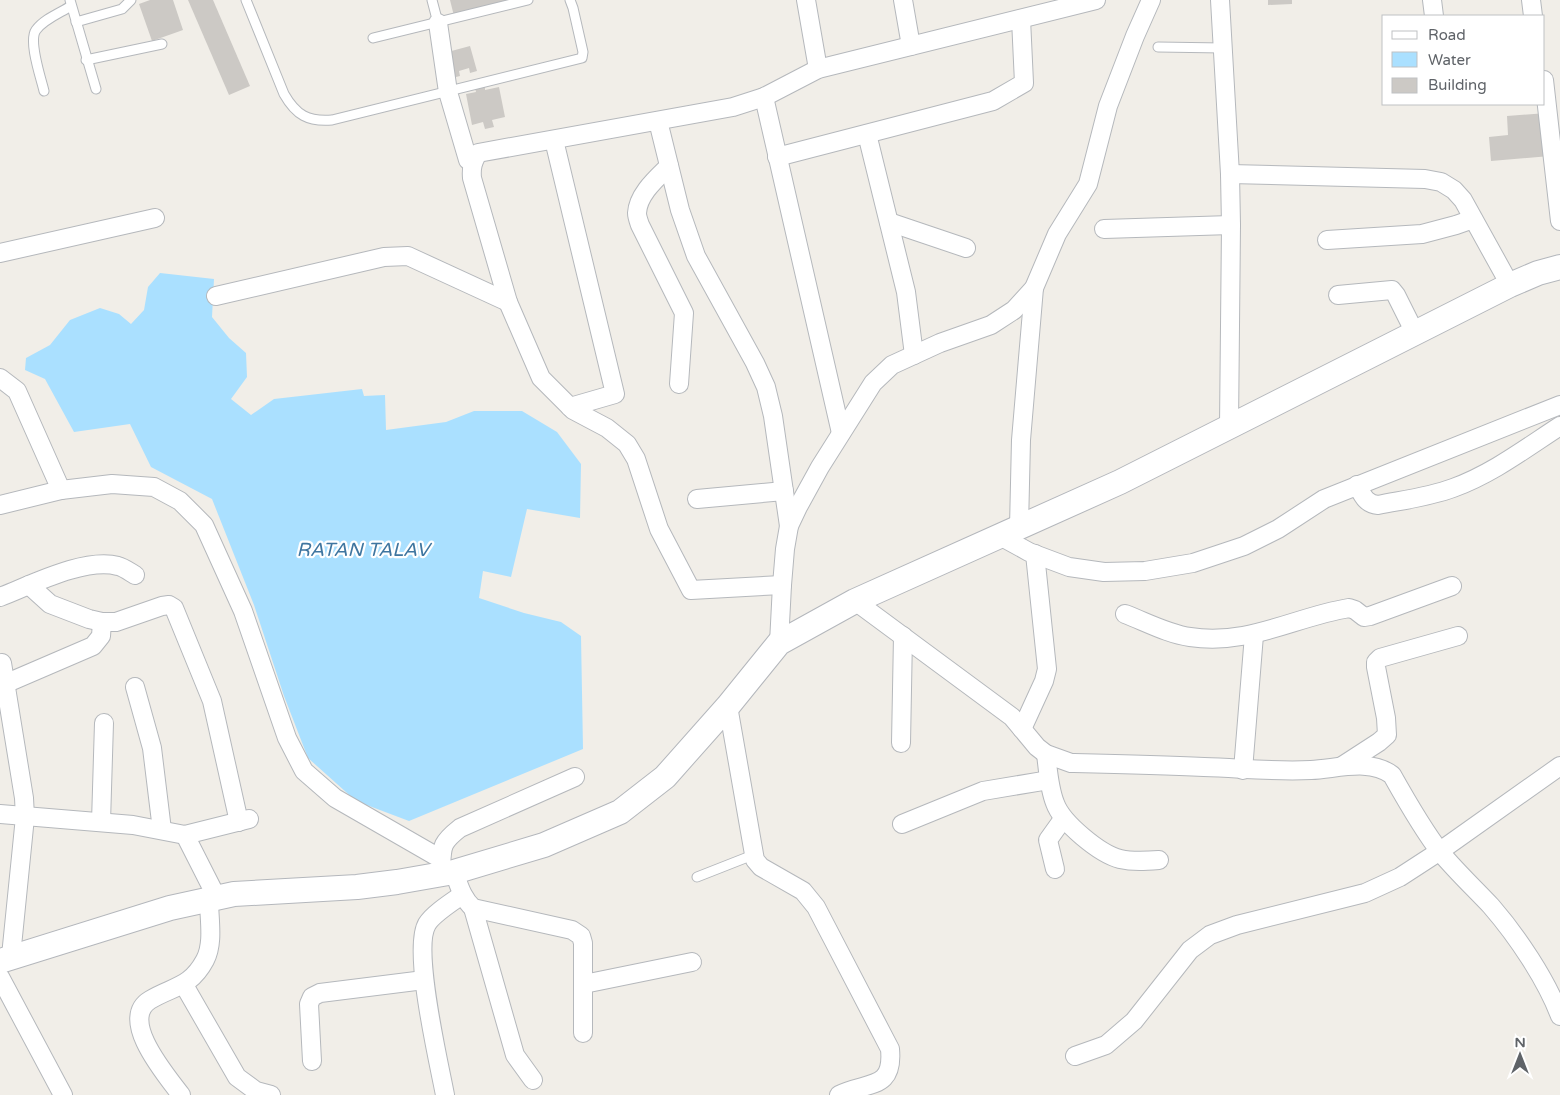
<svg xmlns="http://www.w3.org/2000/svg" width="1560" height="1095" font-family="'Varela Round',sans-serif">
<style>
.water{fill:#aae0ff}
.building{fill:#ccc9c5}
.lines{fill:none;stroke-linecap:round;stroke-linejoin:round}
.lane-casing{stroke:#b5b8bc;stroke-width:11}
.street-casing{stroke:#b5b8bc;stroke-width:20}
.secondary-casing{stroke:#b4b7bc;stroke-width:26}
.lane{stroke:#fff;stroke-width:9}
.street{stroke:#fff;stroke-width:18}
.secondary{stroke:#fff;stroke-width:24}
.labels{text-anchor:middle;stroke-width:4.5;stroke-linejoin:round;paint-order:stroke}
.water-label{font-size:19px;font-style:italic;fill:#3f76a0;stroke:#fff}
</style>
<rect width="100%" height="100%" fill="#f1eee8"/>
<!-- water -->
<polygon class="water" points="160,273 214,279 212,317 229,338 246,353 247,377 231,399 251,415 274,399 362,389 364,396 385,395 386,430 446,422 474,411 522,411 557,432 581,464 580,518 527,509 511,577 483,571 479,598 524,613 561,622 581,636 583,749 409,821 356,801 308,758 284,696 254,605 212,499 151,467 130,424 74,432 45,379 25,370 26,358 50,345 70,320 100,308 119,314 131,324 144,310 148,287"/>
<!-- building -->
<g class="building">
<polygon points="150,0 173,0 183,30 152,41 139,4"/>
<polygon points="188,0 213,0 250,86 229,95"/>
<polygon points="450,0 512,0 454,16"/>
<polygon points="1268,0 1292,0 1292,4 1268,5"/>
<polygon points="470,46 477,71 470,73 469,68 459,71 460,76 452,78 444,53"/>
<polygon points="485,86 485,90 499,87 505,117 492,120 494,127 485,129 483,122 472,125 466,94 476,92 475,88"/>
<polygon points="1547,113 1550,156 1491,161 1489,137 1508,135 1507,116"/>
</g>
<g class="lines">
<defs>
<g id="lane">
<polyline points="70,0 96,89"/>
<path d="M246,0L284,94C296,115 308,122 332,120L582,58L583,52L573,8L570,0"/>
<polyline points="432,0 438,23"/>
<polyline points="76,22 122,9 131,0"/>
<polyline points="373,38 528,0"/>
<polyline points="1158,47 1223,48"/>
<polyline points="86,60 162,44"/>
<path d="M44,91C41,78 28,41 36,30C44,19 60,13 71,6"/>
<polyline points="697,877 753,855"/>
</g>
<g id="street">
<polyline points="806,0 818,69"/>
<polyline points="903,0 911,46"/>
<polyline points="1220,0 1230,174 1231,225 1229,427"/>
<polyline points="1432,0 1434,16"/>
<polyline points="1531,0 1533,16"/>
<polyline points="438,23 448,92 468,160 473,162"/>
<polyline points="1544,80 1560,221"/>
<polyline points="764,97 841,433"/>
<polyline points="658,121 680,210 696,256 755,363 766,387 773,416 789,526"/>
<polyline points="867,134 906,292 914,355"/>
<polyline points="554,140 615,394 570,407"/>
<polyline points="777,157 993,101 1024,83 1021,19"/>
<path d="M669,166C657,178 638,194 637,213C637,217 639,222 640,225L684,313L679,384"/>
<polyline points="1230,174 1425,179 1441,182 1454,190 1463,200 1510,285"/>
<polyline points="889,222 966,248"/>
<polyline points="1104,229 1231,225"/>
<polyline points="1327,240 1422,234 1456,225 1473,219"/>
<polyline points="0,253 155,218"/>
<polyline points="1338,295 1392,290 1396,295 1415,333"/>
<polyline points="216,296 384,257 408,256 508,302"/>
<polyline points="0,378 17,391 61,490"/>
<path d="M1357,485C1363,496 1366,504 1378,505C1403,500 1429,497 1453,488C1492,474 1526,448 1560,426"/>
<polyline points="697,499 784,491"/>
<polyline points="0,505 61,490 112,484 154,487 180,501 204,525 243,611 287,738 304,771 335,798 441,859"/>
<polyline points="1019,527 1021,440 1034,288"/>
<polyline points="1000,536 1029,552 1069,567 1104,572 1145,571 1193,563 1244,546 1278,529 1324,499 1560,405"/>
<polyline points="29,585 50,604 89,619 102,622 116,622 162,606 169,605 174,608 212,701 239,822"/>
<path d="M782,585L691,590L659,529L636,459L627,444L607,428L573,410L541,378L508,302L472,178C471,167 473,162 478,153L733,107L764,97L818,69L1096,0"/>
<path d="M0,597C31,585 85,557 118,566C123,567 130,572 135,575"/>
<path d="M855,601L1012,717L1037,747L1046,754L1071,763C1115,764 1160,765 1204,767C1240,768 1275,772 1311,770C1336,769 1370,758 1392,775C1406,800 1423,830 1441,853C1457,872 1474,888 1491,906C1517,936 1546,979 1560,1016"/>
<path d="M1125,614C1146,622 1168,634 1190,637C1249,646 1294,617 1349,608L1355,610L1364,617L1370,616L1452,586"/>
<polyline points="779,643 782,585 785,549 789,526 798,507 820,467 873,383 892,365 940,343 991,325 1014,310 1034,288 1057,234 1088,184 1108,106 1135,36 1151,0"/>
<polyline points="2,663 24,798 25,817 11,956"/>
<polyline points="0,686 93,646 101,636 102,622"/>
<polyline points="135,687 152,748 162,830"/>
<path d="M728,706L755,860L761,867L803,891L816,907L890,1049C894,1091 867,1081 839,1095"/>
<polyline points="1022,729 1044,681 1047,669 1035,554"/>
<polyline points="901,743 903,636"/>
<path d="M1046,754C1048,770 1049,788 1055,803C1062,823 1100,854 1120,859C1133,862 1146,861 1159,860"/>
<polyline points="1342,766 1379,742 1387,735 1386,718 1376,667 1376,662 1380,658 1458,636"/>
<polyline points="1243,770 1254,635"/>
<polyline points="0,814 133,825 185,835 249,819"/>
<polyline points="101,822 104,723"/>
<polyline points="902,824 983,791 1049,780"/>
<polyline points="185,835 217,898"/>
<path d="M441,869C442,846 441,843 460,828L575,777"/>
<polyline points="1055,869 1048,840 1063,819"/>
<path d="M454,872C459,885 462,898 473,908L572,930L581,936L583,943V1033"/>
<polyline points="473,908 515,1055 533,1080"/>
<polyline points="0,977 63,1095"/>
<polyline points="584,984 692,962"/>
<polyline points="184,985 237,1077 256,1091 271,1095"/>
<polyline points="1075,1056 1106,1045 1134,1021 1190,950 1210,935 1237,925 1365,893 1400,877 1440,851 1560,766"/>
<polyline points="312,1061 309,1004 312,997 320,993 424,980"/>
<path d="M181,1095C166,1075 118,1019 150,1000C173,986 190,988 205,960C214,943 209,919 209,900"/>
<path d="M445,1095C439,1063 412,949 427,924C433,914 452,902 462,895"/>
</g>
<polyline id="secondary" points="0,961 170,908 234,894 357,887 397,882 454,872 544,845 620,812 665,777 728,706 779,643 855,601 1120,482 1510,285 1538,273 1560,267"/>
</defs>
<!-- lane casing -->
<use href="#lane" class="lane-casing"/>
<!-- street casing -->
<use href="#street" class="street-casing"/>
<!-- secondary casing -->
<use href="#secondary" class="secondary-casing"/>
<!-- lane -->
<use href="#lane" class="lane"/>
<!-- street -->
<use href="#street" class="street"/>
<!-- secondary -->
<use href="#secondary" class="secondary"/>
</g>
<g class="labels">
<!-- water labels -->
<g class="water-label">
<text x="363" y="556">RATAN TALAV</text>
</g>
</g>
<!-- legend -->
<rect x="1382" y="15" width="162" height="90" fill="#ffffff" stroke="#bfc1c3"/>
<rect x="1392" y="31" width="25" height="8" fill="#ffffff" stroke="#bfc1c3"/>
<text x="1428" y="40" font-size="15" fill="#5f6368">Road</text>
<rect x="1392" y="52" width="25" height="15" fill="#aae0ff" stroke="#bfc1c3"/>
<text x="1428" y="65" font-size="15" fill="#5f6368">Water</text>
<rect x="1392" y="78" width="25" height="15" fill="#ccc9c5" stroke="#bfc1c3"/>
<text x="1428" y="90" font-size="15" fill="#5f6368">Building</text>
<!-- north arrow -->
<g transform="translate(1520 1055)" stroke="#ffffff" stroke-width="4" paint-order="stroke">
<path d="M0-4L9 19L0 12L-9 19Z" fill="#5f6368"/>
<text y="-8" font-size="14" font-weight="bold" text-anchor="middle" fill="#5f6368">N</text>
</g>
</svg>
